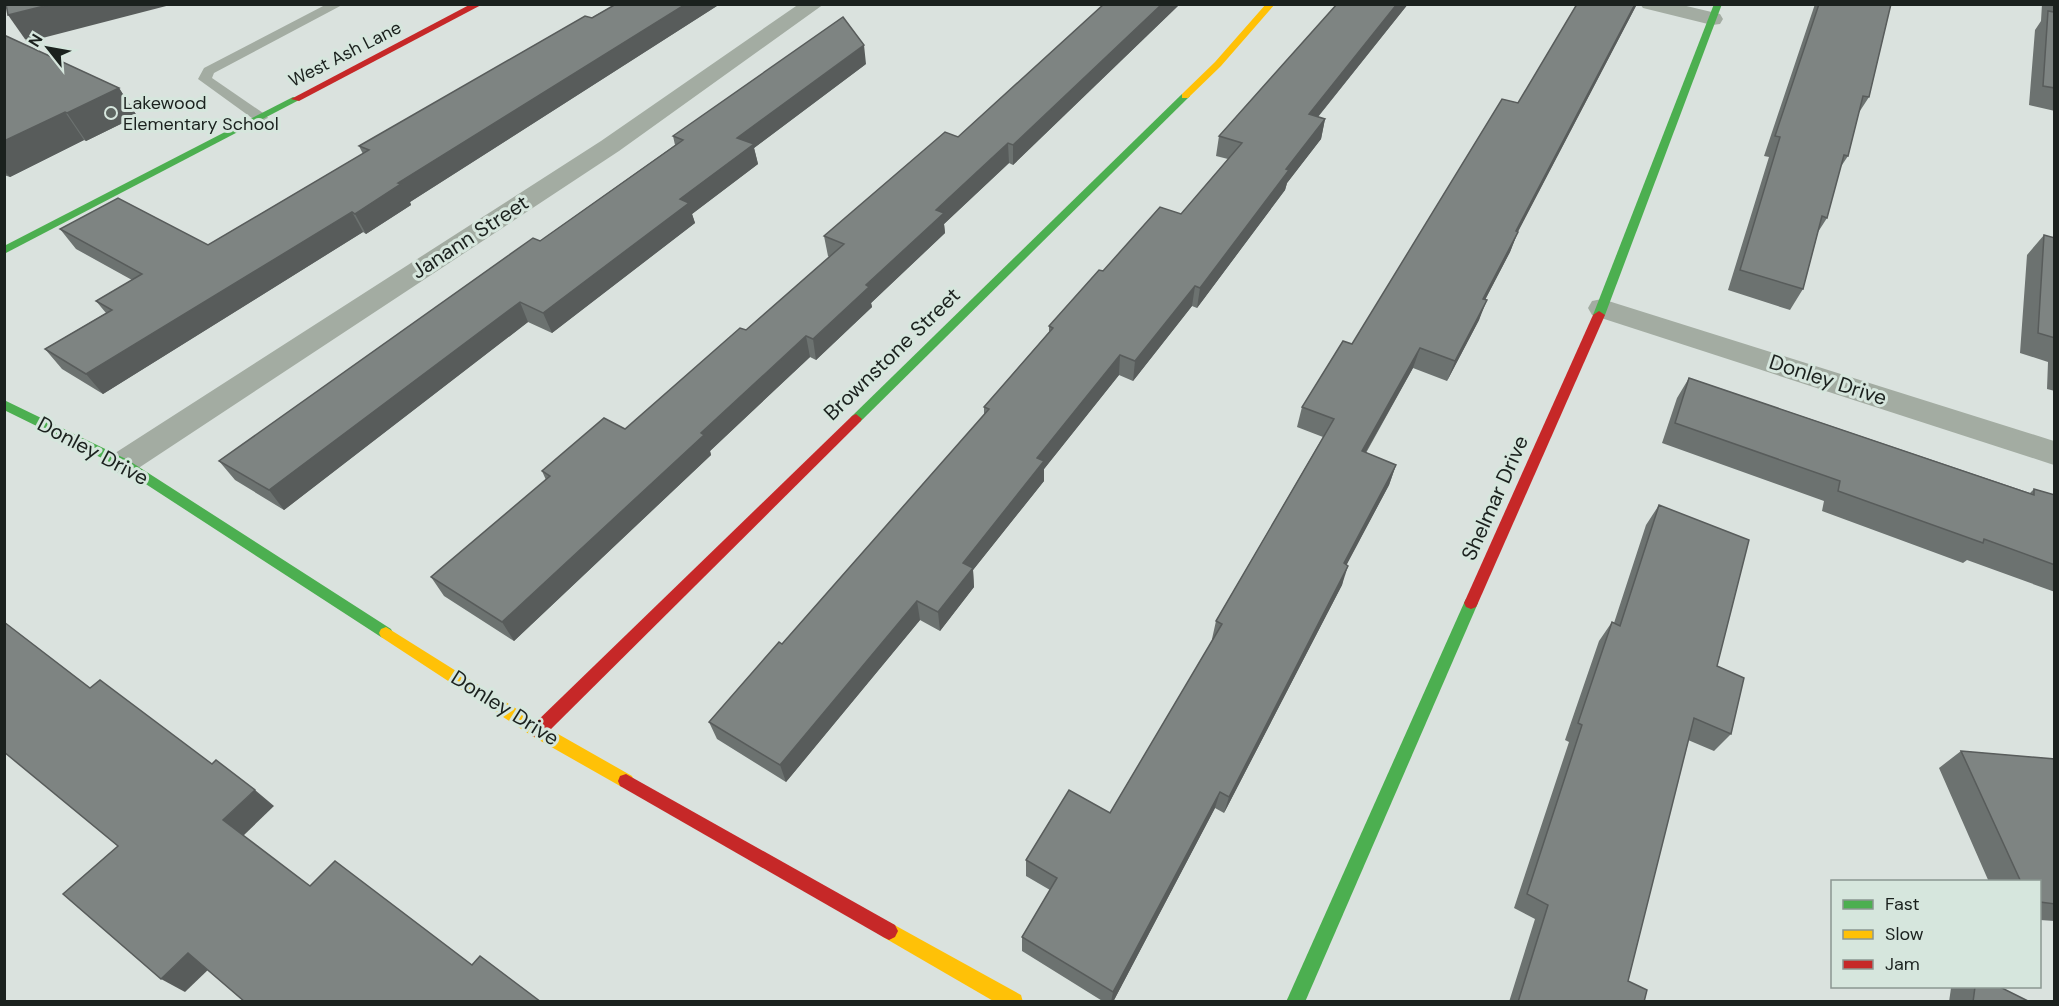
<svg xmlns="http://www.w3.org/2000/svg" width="2059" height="1006" font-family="'DM Sans',sans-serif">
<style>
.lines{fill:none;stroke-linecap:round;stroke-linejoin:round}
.lane{fill:#a3aca2;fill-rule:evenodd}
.street{fill:#a3aca2;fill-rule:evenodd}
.fast{fill:#4caf50;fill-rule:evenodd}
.slow{fill:#ffc107;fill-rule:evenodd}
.jam{fill:#c62828;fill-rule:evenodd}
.wall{fill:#6c7270}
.shaded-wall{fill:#585c5b}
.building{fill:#7e8482;stroke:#585c5b;stroke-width:1.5}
.poi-dot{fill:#5e6561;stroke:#d6e6dd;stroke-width:2}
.labels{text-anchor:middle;stroke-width:6;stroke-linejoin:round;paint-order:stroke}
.far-street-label{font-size:18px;fill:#1b211e;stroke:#d6e6dd}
.far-poi-label{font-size:18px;fill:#1b211e;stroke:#d6e6dd;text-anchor:start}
.street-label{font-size:21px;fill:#1b211e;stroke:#d6e6dd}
</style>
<rect width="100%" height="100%" fill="#dae2de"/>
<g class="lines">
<!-- lane -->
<polygon class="lane" points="327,4 344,4 214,73 212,78 266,115 268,118 266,121 256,121 198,79 204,68"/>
<!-- street -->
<g class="street">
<polygon points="799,4 824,4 619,151 134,471 123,475 112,471 107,463 112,455 601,141"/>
<polygon points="1640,4 1678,4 1720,14 1723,19 1720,24 1712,25 1643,8"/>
<polygon points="1602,299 2054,441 2054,465 1592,315 1588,308 1592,301"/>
</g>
<!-- fast -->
<g class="fast">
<polygon points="1714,4 1722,4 1605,315 1599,319 1595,318 1593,315"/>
<polygon points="1182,94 1190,96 860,422 852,422 850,419 852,416"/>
<polygon points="293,97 301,99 4,254 4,246"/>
<polygon points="4,400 128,460 391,629 393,633 391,637 386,639 381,637 118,466 4,410"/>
<polygon points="1471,597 1476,599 1478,603 1305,1002 1286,1002 1464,603 1466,599"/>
</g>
<!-- slow -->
<g class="slow">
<polygon points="1266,4 1275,4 1221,66 1188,98 1182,98 1182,94 1215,62"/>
<polygon points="386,627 544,726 632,776 634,781 632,786 626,788 620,786 532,736 381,637 379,633 381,629"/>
<polygon points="889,922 1021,995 1023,1002 995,1002 883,937 880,931 883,925"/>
</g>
<!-- jam -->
<g class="jam">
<polygon points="471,4 483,4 299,101 291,99"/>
<polygon points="1599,311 1605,315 1478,603 1476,607 1471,609 1466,607 1464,603 1593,315"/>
<polygon points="856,414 862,419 860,422 544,736 538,738 532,736 530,731 532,726 852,416"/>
<polygon points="626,774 895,925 898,931 895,937 889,940 883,937 620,786 618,781 620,776"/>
</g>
</g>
<!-- wall -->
<g class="wall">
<polygon points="616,4 720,4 410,202 411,205 366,234 363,232 103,394 62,369 45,349 106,313 96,301 132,280 76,249 60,229 208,245 363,154 359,146"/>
<polygon points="1104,4 1180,4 1013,165 1009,163 944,224 945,233 871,303 872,307 816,360 810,357 710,451 711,455 514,641 444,596 431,577 546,480 542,471 625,429 746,330 829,257 828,256 824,236 958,137"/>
<polygon points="1337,4 1408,4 1318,117 1325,119 1321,139 1287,183 1285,190 1197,308 1192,306 1133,381 1119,375 1044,469 1044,481 973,570 974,587 940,631 920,620 786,782 717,739 709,722 782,644 984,415 984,407 1049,332 1049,326 1103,271 1181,214 1228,159 1216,156 1219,136"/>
<polygon points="1637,4 1518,231 1510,252 1485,300 1479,320 1447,381 1413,368 1366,453 1396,465 1389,485 1346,565 1342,585 1224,813 1215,808 1113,1002 1104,1002 1022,951 1022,937 1050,890 1026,876 1026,860 1110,813 1213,640 1212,639 1216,621 1323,437 1297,427 1302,407 1352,344 1518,103"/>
<polygon points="1815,4 1891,4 1869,97 1858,114 1848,156 1840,168 1827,218 1818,232 1803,289 1790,310 1728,290 1769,157 1764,156"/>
<polygon points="2042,4 2055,4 2055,111 2029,105 2035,30 2041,21"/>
<polygon points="4,35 119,88 137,116 86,141 84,140 10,177 4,175"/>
<polygon points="866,64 754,148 758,164 692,214 695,223 552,333 528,322 284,510 235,480 219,461 540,241 675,145 673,136"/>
<polygon points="2044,235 2055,238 2055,391 2047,389 2048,362 2020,353 2027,255"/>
<polygon points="1689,378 2030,493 2034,489 2055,495 2055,592 1967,560 1963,563 1822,511 1824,501 1662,443 1677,398"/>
<polygon points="1659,505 1717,666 1731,734 1714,751 1688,740 1628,981 1644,1002 1509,1002 1535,919 1514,908 1569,742 1565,740 1599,641 1612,622 1614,623 1646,525"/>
<polygon points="1961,751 2055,759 2055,921 2040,920 2040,882 1989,882 1939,768"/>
<polygon points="1954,987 2000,987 2030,1002 1949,1002 1951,988"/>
</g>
<!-- shaded-wall -->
<g class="shaded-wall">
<polygon points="52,4 174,4 27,42 8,15"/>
<polygon points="686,4 720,4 410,202 411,205 366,234 355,214 398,183"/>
<polygon points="1162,4 1180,4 1013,165 1013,145"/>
<polygon points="1397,4 1408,4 1304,134 1309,114"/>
<polygon points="1635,4 1637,4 1508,251 1516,231"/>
<polygon points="864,45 866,64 754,148 758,164 692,214 695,223 552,333 543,313 680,199 737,138"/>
<polygon points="119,88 137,116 86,141 67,113"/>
<polygon points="65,112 84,140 10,177 4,171 4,141"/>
<polygon points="1325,119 1321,139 1287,183 1285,190 1197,308 1200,288 1286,169"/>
<polygon points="1008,143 1009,163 944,224 945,233 871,303 872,307 816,360 813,339 866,285 936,210"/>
<polygon points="352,212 363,232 103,394 86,374"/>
<polygon points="1518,232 1510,252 1475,319 1483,299"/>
<polygon points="1195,286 1192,306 1133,381 1135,361"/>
<polygon points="1487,300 1479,320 1447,381 1455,361"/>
<polygon points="520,302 528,322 284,510 269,490"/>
<polygon points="806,336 810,357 710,451 711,455 514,641 502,622 701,433"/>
<polygon points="1420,348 1413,368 1355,471 1362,451"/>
<polygon points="1120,355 1119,375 1044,469 1044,481 973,570 974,587 940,631 938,612 963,563 1037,458"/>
<polygon points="1396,465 1389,485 1337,583 1344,563"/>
<polygon points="1348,566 1342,585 1224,813 1229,797"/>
<polygon points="917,601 920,620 786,782 780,765"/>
<polygon points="255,790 274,806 243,836 223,820"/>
<polygon points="1220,792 1215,808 1113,1002 1111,1002 1113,992"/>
<polygon points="188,953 211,967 185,992 161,979"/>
</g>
<!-- building -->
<g class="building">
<polygon points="6,4 52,4 8,15"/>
<polygon points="616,4 686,4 398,183 401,184 355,214 352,212 86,374 45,349 112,310 96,301 142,274 60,229 118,198 208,245 369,150 359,146 585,16 592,18"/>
<polygon points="1104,4 1162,4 1013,145 1008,143 936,210 944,213 866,285 869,287 813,339 806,336 701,433 704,435 502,622 431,577 550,476 542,471 604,418 625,429 740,328 746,330 844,244 824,236 945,132 958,137"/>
<polygon points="1337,4 1397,4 1309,114 1325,119 1286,169 1289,170 1200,288 1195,286 1135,361 1120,355 1037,458 1044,461 963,563 973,568 938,612 917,601 780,765 709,722 779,642 782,644 989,409 984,407 1053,328 1049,326 1099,270 1103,271 1160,207 1181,214 1242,143 1219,136"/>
<polygon points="1577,4 1635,4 1516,231 1518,232 1483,299 1487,300 1455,361 1420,348 1362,451 1396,465 1344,563 1348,566 1229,797 1220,792 1113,992 1022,937 1057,878 1026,860 1069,790 1110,813 1222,624 1216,621 1334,419 1302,407 1343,341 1352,344 1502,99 1518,103"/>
<polygon points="1819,4 1891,4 1869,97 1863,96 1848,156 1844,155 1827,218 1822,216 1803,289 1740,270 1780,137 1775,136"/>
<polygon points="2054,4 2055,4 2055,88 2043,86 2048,11 2054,12"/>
<polygon points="843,17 864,45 737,138 754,144 680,199 689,203 543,313 520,302 269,490 219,461 533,238 540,241 683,140 673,136"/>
<polygon points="4,35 119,88 67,113 65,112 4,141"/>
<polygon points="2044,235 2055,238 2055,338 2038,333"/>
<polygon points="1689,378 2034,495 2034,489 2055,495 2055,565 1984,539 1983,543 1838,491 1840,481 1675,423"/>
<polygon points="1659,505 1749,540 1717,666 1744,678 1731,734 1694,718 1628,981 1647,990 1644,1002 1518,1002 1548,905 1527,894 1582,725 1578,723 1612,622 1620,626"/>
<polygon points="4,622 90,688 100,680 212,764 216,760 255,790 223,820 310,886 335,861 472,965 480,956 541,1002 245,1002 188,953 161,979 63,894 118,846 4,752"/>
<polygon points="1961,751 2055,759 2055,904 2040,902 2040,882 2021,882"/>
<polygon points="1975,987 2000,987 2030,1002 1973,1002"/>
</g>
<!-- markers -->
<circle class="poi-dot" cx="111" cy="113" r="6"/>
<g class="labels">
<!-- far-street labels -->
<g class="far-street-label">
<text transform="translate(345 54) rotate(-27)" y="6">West Ash Lane</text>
</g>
<!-- far-poi labels -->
<g class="far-poi-label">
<text x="123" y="109">Lakewood<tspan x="123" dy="21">Elementary School</tspan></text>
</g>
<!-- street labels -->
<g class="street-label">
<text transform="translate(470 237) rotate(-33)" y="7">Janann Street</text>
<text transform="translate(892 354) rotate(-44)" y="7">Brownstone Street</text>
<text transform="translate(1828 380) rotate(18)" y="7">Donley Drive</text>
<text transform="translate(93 451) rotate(28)" y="7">Donley Drive</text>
<text transform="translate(1495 498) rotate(-66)" y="7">Shelmar Drive</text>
<text transform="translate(505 708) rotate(32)" y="7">Donley Drive</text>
</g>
</g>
<!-- border -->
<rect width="2059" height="1006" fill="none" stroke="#1b211e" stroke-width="12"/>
<!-- legend -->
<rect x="1831" y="880" width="210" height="108" fill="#d6e6dd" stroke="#8b9791" stroke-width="1.5"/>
<rect x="1843" y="900" width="30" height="9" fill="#4caf50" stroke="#8b9791" stroke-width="1.5"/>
<text x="1885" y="910" font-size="18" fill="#1b211e">Fast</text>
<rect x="1843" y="930" width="30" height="9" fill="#ffc107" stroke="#8b9791" stroke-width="1.5"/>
<text x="1885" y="940" font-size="18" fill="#1b211e">Slow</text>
<rect x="1843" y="960" width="30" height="9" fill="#c62828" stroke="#8b9791" stroke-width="1.5"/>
<text x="1885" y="970" font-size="18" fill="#1b211e">Jam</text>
<!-- north arrow -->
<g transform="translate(48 48) rotate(301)" stroke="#d6e6dd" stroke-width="4.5" paint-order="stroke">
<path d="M0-4.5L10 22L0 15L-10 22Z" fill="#1b211e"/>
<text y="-9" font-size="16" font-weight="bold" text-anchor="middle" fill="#1b211e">N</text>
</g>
</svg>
